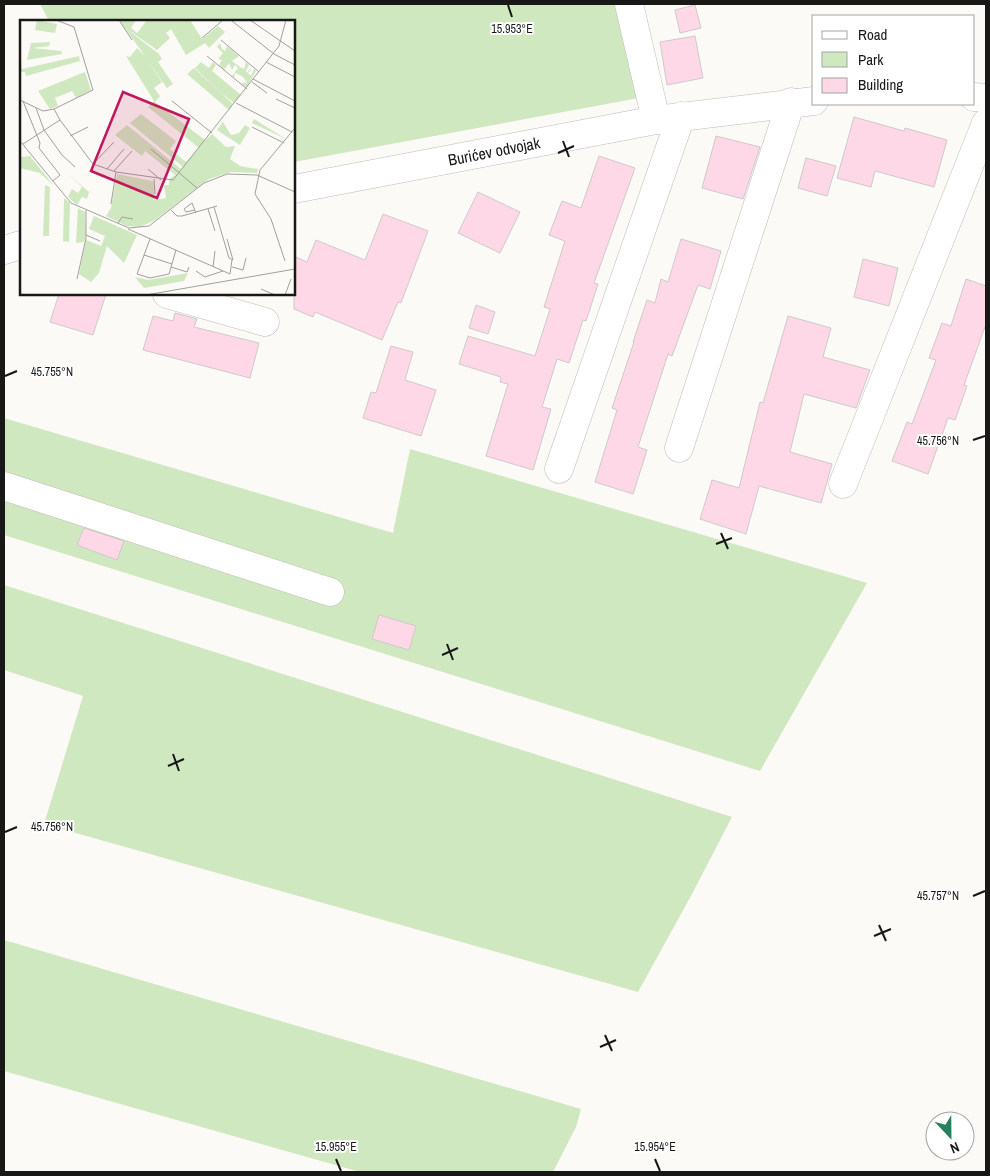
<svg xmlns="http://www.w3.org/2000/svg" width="990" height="1176" font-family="'Archivo Narrow',sans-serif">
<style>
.green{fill:#d0e8c0}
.building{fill:#ffd8e8;stroke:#cec9cb}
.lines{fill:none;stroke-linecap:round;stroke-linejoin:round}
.minor-casing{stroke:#bdbcb8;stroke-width:29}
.minor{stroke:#fff;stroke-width:28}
.ticks{fill:none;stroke:#181816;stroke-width:2}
.labels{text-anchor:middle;stroke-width:4;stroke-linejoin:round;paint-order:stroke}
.street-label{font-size:16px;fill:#181816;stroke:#fff}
.inset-road{fill:none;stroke:#a0a09c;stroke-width:1}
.view{fill:#c2185b;fill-opacity:0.15;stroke:#c2185b;stroke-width:2.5}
.inset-edge{fill:none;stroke:#181816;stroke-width:2.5}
.ticks-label{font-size:12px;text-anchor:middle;fill:#181816;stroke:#fff;stroke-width:4;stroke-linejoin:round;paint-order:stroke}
</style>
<rect width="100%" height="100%" fill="#fbfaf6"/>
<!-- green -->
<g class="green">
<polygon points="40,4 617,4 639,98 294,162 294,21 49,21"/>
<polygon points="4,418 393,533 410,449 867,583 760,771 4,535"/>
<polygon points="4,585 732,817 692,894 638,992 44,824 83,696 4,670"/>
<polygon points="4,940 581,1109 576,1127 553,1172 360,1172 4,1071"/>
</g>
<!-- building -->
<g class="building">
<polygon points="695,5 701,28 680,33 675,10"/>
<polygon points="695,36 703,78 667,85 660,42"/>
<polygon points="854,117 904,131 905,128 947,140 934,187 875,171 871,187 837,178"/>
<polygon points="716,136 760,147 743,199 702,188"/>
<polygon points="599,156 635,168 594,283 598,284 586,321 583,320 569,363 557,359 542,407 551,409 533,470 486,456 508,384 500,382 501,377 459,364 468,336 535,356 550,309 544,307 565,241 549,235 562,201 581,208"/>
<polygon points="806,158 836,166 827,196 798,188"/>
<polygon points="478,192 520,212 500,253 458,233"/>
<polygon points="383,214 428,231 401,303 398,302 382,340 315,312 313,317 294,309 294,256 307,262 316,240 365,260"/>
<polygon points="681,239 721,251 710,289 698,285 672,356 668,354 638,447 647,450 633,494 595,482 617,410 612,408 634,342 633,342 647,300 655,303 661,279 668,282"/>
<polygon points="863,259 898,268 889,306 854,297"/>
<polygon points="966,279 986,286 986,324 964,385 967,386 955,420 948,418 928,474 892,461 907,422 912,424 936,360 929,358 942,323 951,326"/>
<polygon points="59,294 106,294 93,335 50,322"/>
<polygon points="476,305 495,312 488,334 469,328"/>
<polygon points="175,313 197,319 194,327 259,343 250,378 143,350 153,316 173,321"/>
<polygon points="788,316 831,328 823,357 870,370 856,408 804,394 790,452 832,464 821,503 759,486 746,534 700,519 712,480 739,488 760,402 763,403"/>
<polygon points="391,346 413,352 405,380 436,390 421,436 363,418 371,392 376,393"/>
<polygon points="84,528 124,541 117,560 77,545"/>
<polygon points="379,615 416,626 409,650 372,639"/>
</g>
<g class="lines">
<defs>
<g id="minor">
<polyline points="629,4 656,120"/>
<polyline points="974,97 986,98"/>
<polyline points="294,189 656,120 814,101"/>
<polyline points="4,250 21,245"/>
<polyline points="167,294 265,322"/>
<polyline points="679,448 791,102"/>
<polyline points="559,469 681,116"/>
<polyline points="843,484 986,123"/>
<polyline points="4,486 330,592"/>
</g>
</defs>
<!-- minor casing -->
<use href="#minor" class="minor-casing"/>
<!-- minor -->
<use href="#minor" class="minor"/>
</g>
<!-- ticks -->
<path class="ticks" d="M508,5L512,17M563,141L569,157M558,153L574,146M5,376L17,371M973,440L985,436M721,533L728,549M716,544L732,538M447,644L453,660M442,655L458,648M173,754L179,771M168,766L184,759M5,832L17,827M973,896L985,891M879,925L886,941M874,936L891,929M605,1035L612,1051M600,1047L616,1040M336,1159L341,1171M655,1159L660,1171"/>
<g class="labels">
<!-- street labels -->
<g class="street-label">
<text transform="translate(494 151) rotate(-11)" y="6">Burićev odvojak</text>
</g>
</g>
<!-- overview -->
<g transform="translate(20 20)">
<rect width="275" height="275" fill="#fbfaf6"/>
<path d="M17,0L37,4L35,13L15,10ZM99,0H116L111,8L117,13L127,0H170L182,19L198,6L205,12L189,28L185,23L166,35L151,9L146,13L150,18L137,30L104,7L139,34L142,39L138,42L153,64L147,68L126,39L142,62L134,68L140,76L135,82L185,120L192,114L206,127L215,126L210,139L220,146L238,149L237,153L211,152L189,159L135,200L120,207L107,206L86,196L91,188L97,154L133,161L135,180L146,178L144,165H149V159L155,155L125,131L122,136L95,115L107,105L161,149L163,147L110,103L121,94L156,121L150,129L166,142L179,128L128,87L134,81L106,36L110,37L117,28L125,36ZM30,22L29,26L13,28L41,31L42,34L7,40L11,23ZM200,23L202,29L205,31L207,26L219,36L212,41L220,47L224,49L226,42L229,45L226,51L227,53L230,49L231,50L228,53L231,56L234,49L236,51L227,67L221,64L227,62L222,56L215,53L214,58L212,56L218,48L215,45L212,50L209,43L204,50L199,45L202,40L198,39L203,33L197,27ZM0,34L2,49L59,36L60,41L6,56L5,52H0ZM181,42L189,48L193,42L196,45L192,51L221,75L214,83L200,72L213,84L209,90L167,54L174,48L200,72L175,48ZM65,52L71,70L56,78L52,71L35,78L38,86L30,89L18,71ZM234,99L266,119L232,103ZM203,102L211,115L219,113L225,105L230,108L220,125L197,110ZM10,136L34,166L20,153L0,148V137ZM48,154L69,172L67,179L62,177L57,185L48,177L52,169L58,173L62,167ZM25,165L30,167L29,216H23ZM44,178L50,183L49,222L43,221ZM58,188L65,192L66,214L64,222L56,223ZM74,196L117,215L104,243L87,226L79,253L71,262L59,254L66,220L81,226L85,216L69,209ZM168,253L164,261L124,268L115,257L128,260Z" fill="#d0e8c0"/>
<path class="inset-road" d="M99,0L112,20M230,0L275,31M212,1L254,34L275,45M182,18L203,0M201,20L239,52M187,36L227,69M246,42L275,57M233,59L275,81M232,62L247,73M256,79L275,88M0,80L23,91L34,89M3,81L20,123L19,128L40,155L33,161M152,81L192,113M216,83L272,112M16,88L24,110L42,135L55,147M40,100L73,144L96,152L153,160L259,26L266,0M232,107L264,123M50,116L68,107M0,121L51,183L109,208L129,206L184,163L207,154L237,155L275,172M3,124L40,100L34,89L73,70L54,7L36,0M131,129L177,168M73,144L94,122M87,149L104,129M128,149L141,160M94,151L112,131M134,159L135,174M91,184L96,152M194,187L209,238L213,240L207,219M188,189L195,211M151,190L157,196H162L197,186M175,190L166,192L164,189L172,183L176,193M98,203L102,197L113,199M108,209L210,254L212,240M66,215L80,221M130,219L117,254L130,258L149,254L156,230M124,235L152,244M265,241L251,199L235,174L240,150L275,108M151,247L167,252L169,247M193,247L195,231M212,247L223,250L226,238M176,251L185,257L203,251M57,259L66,218V190M241,269L255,275M126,275L275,249M265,275L271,259"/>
<path class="view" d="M103,72L169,99L137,178L71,151Z"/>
<rect width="275" height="275" class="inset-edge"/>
</g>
<g class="ticks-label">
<text x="512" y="33">15.953°E</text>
<text x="52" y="376">45.755°N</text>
<text x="938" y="445">45.756°N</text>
<text x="52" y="831">45.756°N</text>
<text x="938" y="900">45.757°N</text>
<text x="336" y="1151">15.955°E</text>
<text x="655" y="1151">15.954°E</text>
</g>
<!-- border -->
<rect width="990" height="1176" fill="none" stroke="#181816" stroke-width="10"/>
<!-- legend -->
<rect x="812" y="15" width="162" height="90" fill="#ffffff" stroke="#a3a3a2"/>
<rect x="822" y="31" width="25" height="8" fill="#ffffff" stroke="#a3a3a2"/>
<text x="858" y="40" font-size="15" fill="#181816">Road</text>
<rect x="822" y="52" width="25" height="15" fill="#d0e8c0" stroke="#a3a3a2"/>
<text x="858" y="65" font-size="15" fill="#181816">Park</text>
<rect x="822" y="78" width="25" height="15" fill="#ffd8e8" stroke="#a3a3a2"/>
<text x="858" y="90" font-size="15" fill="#181816">Building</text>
<!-- north arrow -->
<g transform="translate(950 1136) rotate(158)"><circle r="24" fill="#ffffff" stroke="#a3a3a2"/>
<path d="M0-4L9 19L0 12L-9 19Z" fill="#24835b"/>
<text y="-8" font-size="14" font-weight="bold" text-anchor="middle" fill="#181816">N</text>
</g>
</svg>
